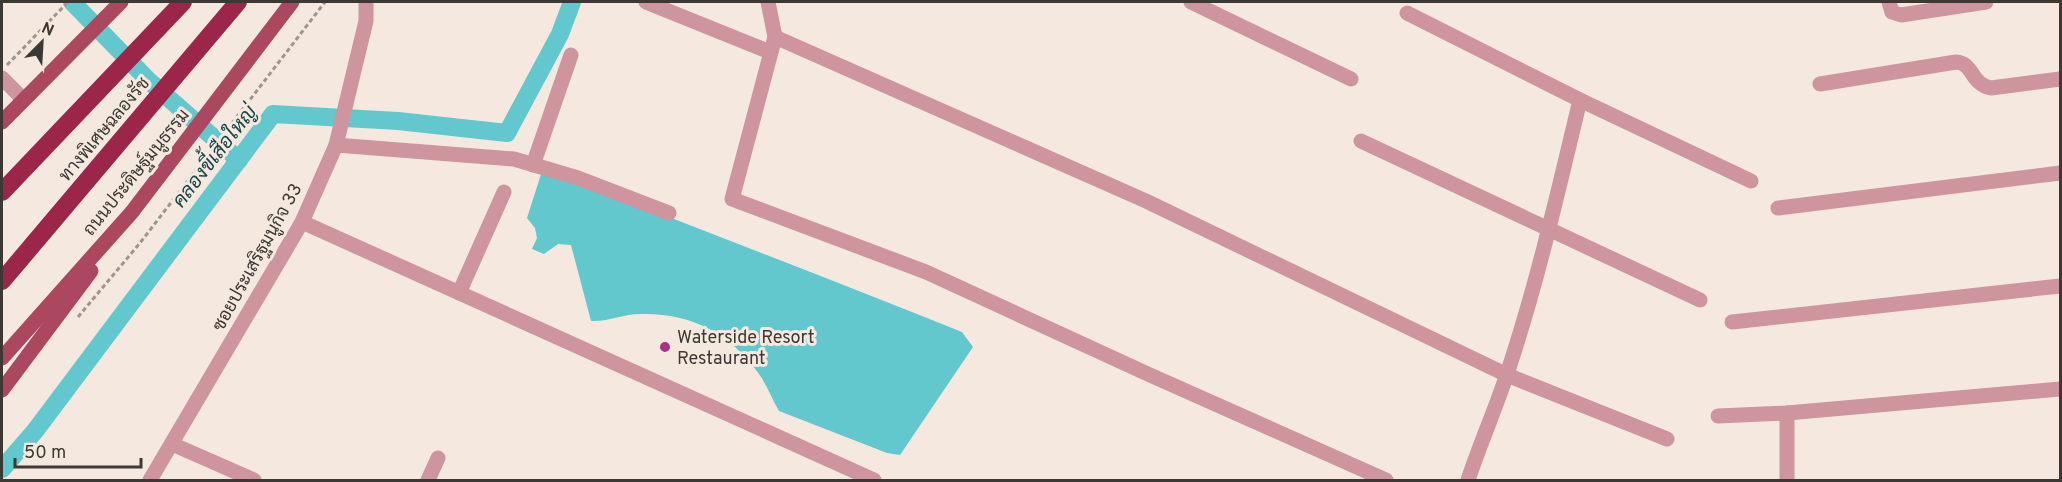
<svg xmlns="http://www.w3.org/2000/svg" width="2062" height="482" font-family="Overpass,Sarabun,sans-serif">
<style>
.water{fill:#63c7ce}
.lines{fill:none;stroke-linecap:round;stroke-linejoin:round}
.canal{stroke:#63c7ce;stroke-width:18}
.path{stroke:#9d958e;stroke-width:3;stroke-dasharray:4.5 3;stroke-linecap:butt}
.minor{stroke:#ce959e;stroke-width:15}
.major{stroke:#ab485f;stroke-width:15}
.highway{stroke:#9c2649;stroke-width:18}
.poi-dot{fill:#a83189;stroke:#f5e9df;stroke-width:2}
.labels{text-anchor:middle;stroke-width:6;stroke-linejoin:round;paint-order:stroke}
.street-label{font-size:18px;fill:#3c3834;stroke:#f5e9df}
.poi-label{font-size:18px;fill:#3c3834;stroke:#f5e9df;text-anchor:start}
.water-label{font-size:20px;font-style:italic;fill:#164447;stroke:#f5e9df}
</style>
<rect width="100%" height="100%" fill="#f5e9df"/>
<!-- water -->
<path class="water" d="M543,168C683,223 823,276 962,332L973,347L900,455L887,453L779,411C772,399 767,385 759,374C730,333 691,313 641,314C623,314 608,322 591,321L571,245L558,244L544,254L532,249L537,238L535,228L527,218Z"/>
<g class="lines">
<!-- canal -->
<g class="canal">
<polyline points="72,2 149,81 239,160"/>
<polyline points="2,469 35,431 273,114 398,121 507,133 560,34 572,2"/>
</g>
<!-- path -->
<g class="path">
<polyline points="7,65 68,2"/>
<polyline points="78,317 140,243 325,2"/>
</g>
<!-- minor -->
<g class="minor">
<polyline points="646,2 770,52"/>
<polyline points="768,2 775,37 732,199 926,272 1150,375 1386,480"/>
<polyline points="1191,2 1351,79"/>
<polyline points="1889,2 1892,12 1901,15 1986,2"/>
<polyline points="1407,13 1580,100 1751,181"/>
<polyline points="775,37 1146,201 1507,375 1667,439"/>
<polyline points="2,78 23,99"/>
<path d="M1820,84L1956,62C1974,63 1970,84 1991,88L2060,79"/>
<polyline points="1361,141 1700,300"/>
<polyline points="336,145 514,159 578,178 669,213"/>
<polyline points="533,165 571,55"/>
<polyline points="1778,208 2060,173"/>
<polyline points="302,222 874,480"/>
<polyline points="459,293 504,192"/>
<polyline points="1732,322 2060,286"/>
<polyline points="1718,416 1787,413 2060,389"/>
<polyline points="172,444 254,480"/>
<polyline points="150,480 302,222 336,145 366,21 366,2"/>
<polyline points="428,480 438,458"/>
<path d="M1468,480C1480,444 1495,410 1507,374C1537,284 1558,192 1580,100"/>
<polyline points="1787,480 1787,413"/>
</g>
<!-- major -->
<g class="major">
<polyline points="2,122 121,2"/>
<polyline points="2,358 132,212 292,2"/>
<polyline points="2,390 91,271"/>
</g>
<!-- highway -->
<g class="highway">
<polyline points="2,192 183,2"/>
<polyline points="2,281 238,2"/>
</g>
</g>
<!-- markers -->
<circle class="poi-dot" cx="665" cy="347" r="6"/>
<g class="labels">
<!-- street labels -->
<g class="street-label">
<text transform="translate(104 129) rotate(-50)" y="6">ทางพิเศษฉลองรัช</text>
<text transform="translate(136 172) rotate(-51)" y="6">ถนนประดิษฐ์มนูธรรม</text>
<text transform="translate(257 257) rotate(-61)" y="6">ซอยประเสริฐมนูกิจ 33</text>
</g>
<!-- poi labels -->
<g class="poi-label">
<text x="677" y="343">Waterside Resort<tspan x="677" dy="21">Restaurant</tspan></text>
</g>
<!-- water labels -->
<g class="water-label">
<text transform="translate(214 156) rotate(-52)" y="7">คลองขี้เสือใหญ่</text>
</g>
</g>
<!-- border -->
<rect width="2062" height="482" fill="none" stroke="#3c3834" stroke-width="6"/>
<!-- north arrow -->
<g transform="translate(42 42) rotate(24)" stroke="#f5e9df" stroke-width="4.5" paint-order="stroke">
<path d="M0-4.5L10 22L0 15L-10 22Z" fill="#3c3834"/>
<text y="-9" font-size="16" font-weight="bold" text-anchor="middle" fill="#3c3834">N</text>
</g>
<!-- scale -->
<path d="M15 458v9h126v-9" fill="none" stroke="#3c3834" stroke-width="3"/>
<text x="24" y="458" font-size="18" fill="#3c3834" stroke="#f5e9df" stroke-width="4.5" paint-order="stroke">50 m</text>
</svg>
